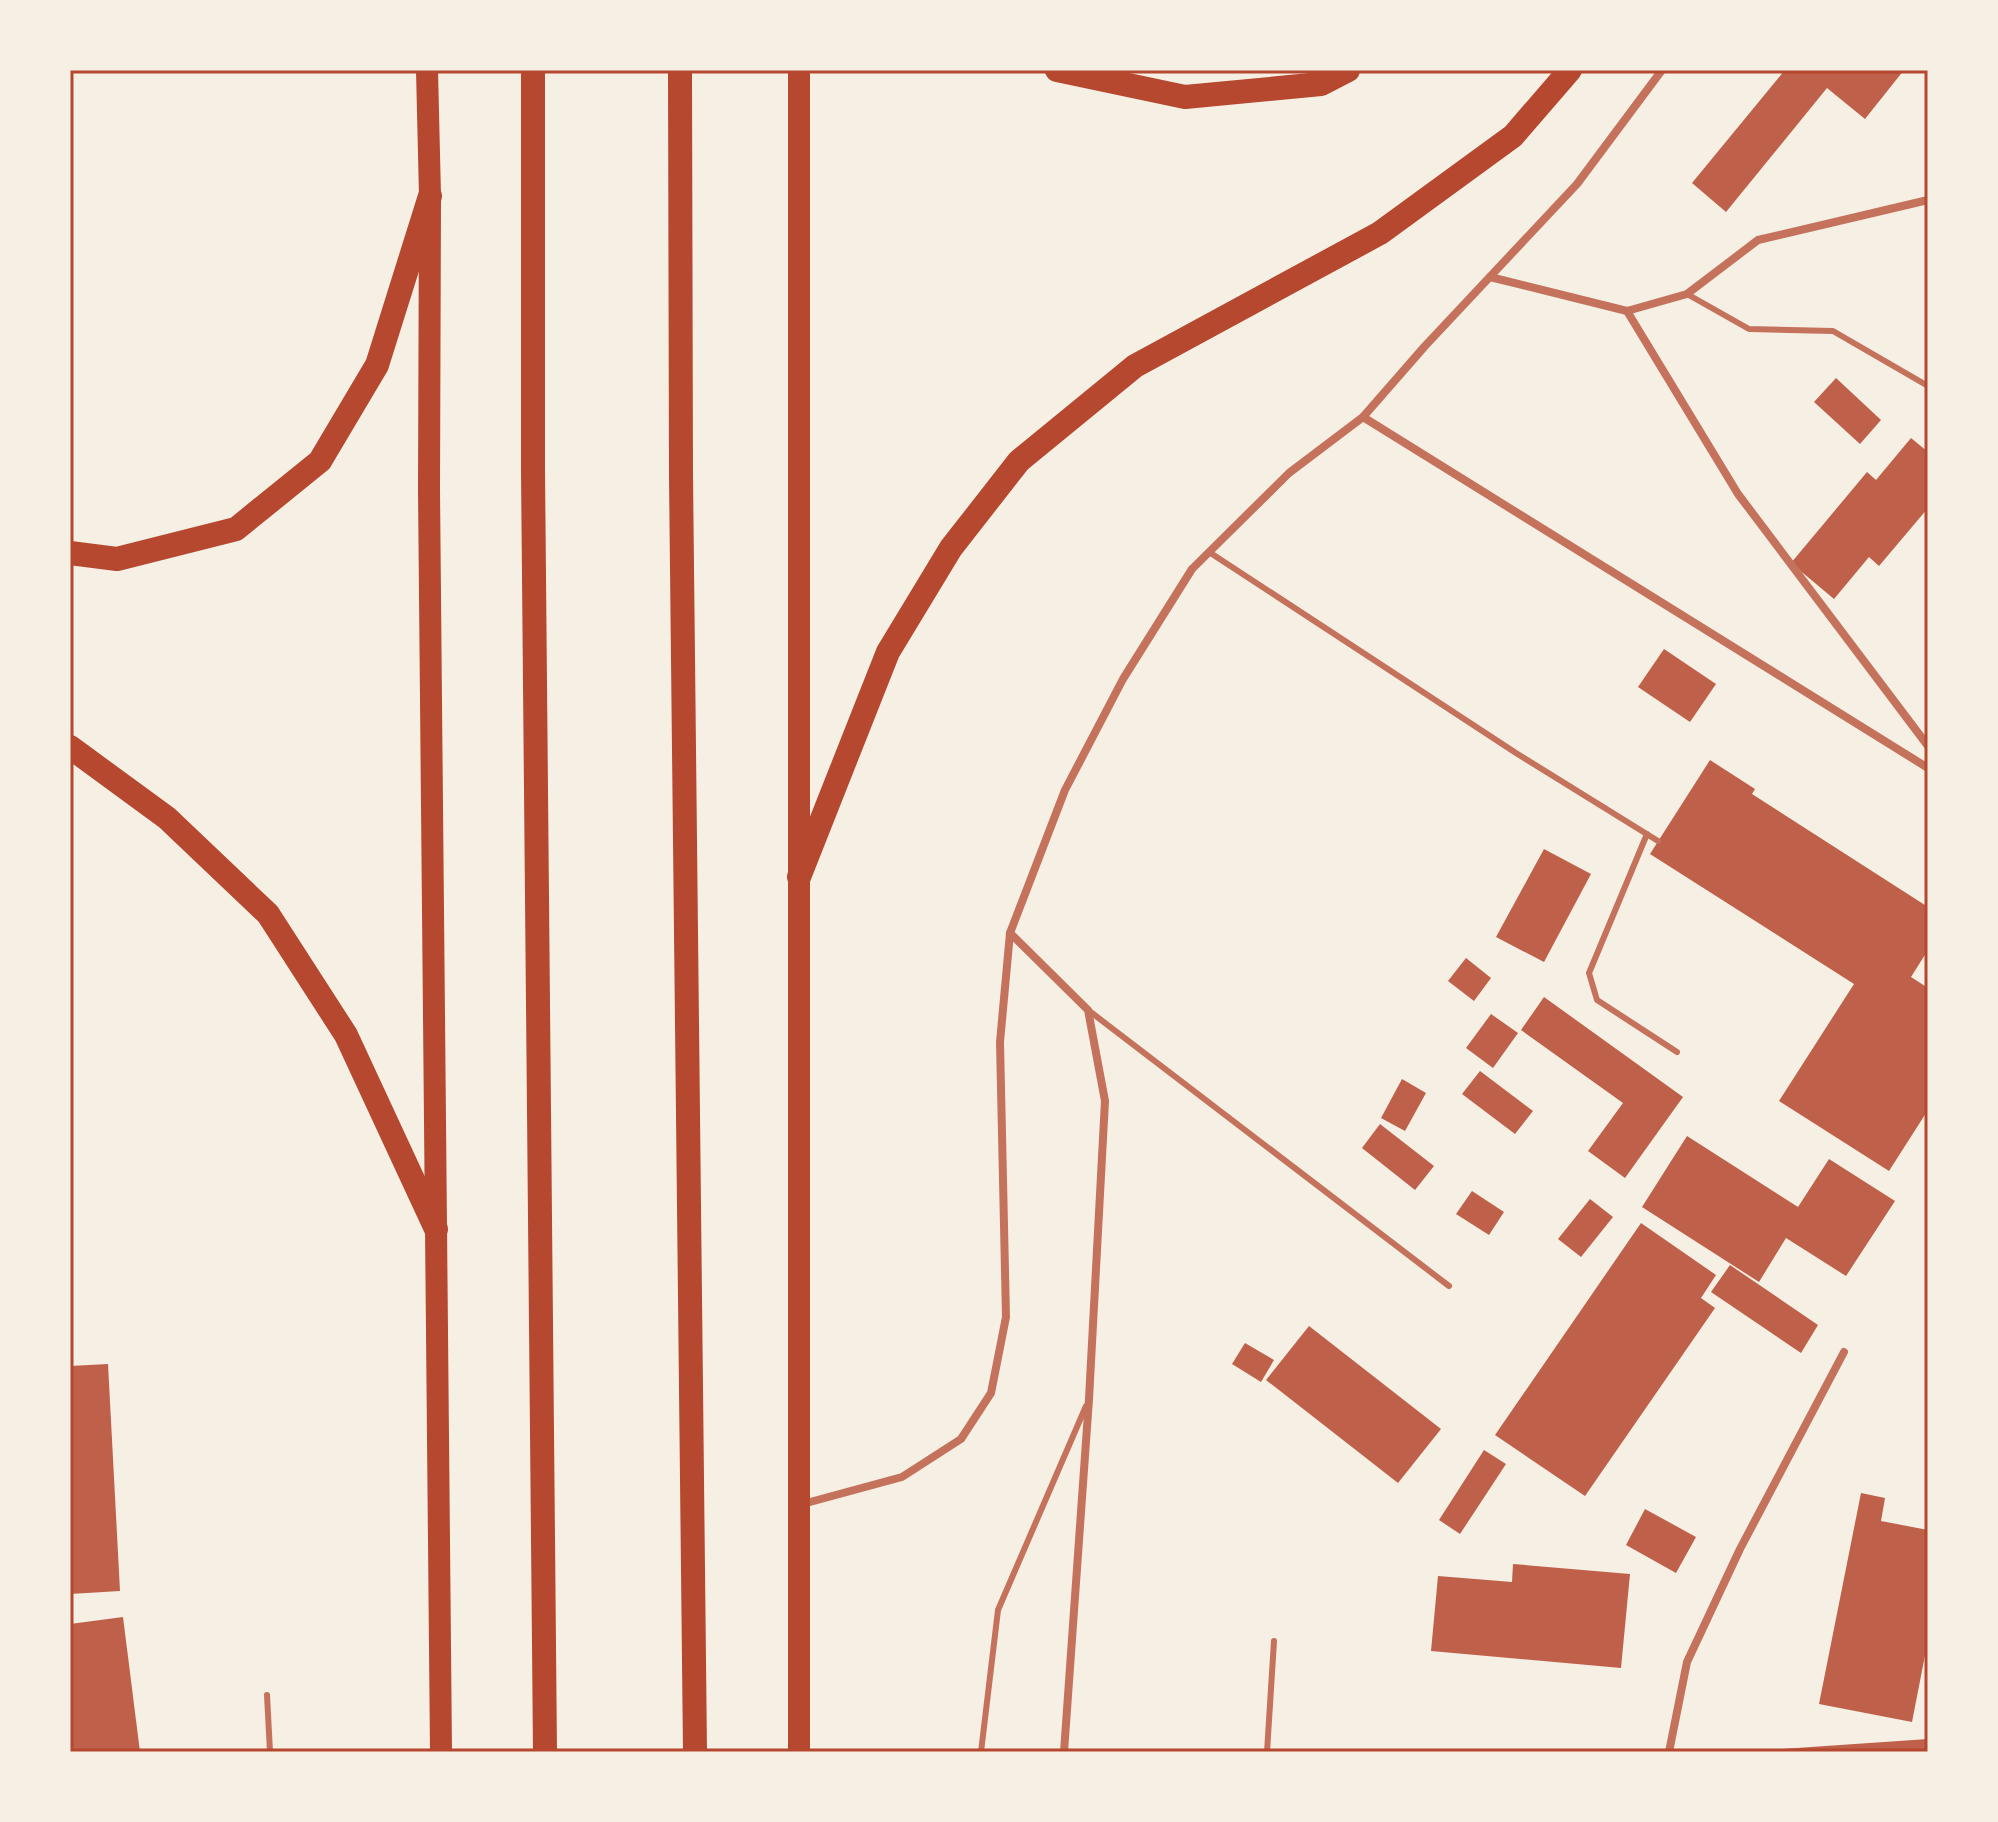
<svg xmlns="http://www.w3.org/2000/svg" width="1998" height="1822" font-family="'Fira Sans Condensed',sans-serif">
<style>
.building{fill:#bf614a}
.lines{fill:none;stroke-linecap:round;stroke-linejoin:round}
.service{stroke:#c5725c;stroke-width:6}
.minor{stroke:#c5725c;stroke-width:8}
.trunk{stroke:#b5482f;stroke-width:22}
.motorway{stroke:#b5482f;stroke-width:24}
.neatline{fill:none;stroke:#b5482f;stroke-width:3}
</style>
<rect width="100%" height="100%" fill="#f6efe4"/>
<!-- building -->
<g class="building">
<polygon points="1785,70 1904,70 1865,119 1827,88 1726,212 1692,183"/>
<polygon points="1836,378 1881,420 1860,444 1814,402"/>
<polygon points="1911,438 1928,452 1928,508 1879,566 1869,557 1834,599 1791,563 1867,472 1876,480"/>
<polygon points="1664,649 1716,684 1690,722 1638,687"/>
<polygon points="1710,760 1755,789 1752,794 1928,907 1928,950 1911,977 1928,988 1928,1110 1889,1171 1779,1101 1854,984 1650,854"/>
<polygon points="1544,849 1591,874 1544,962 1496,937"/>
<polygon points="1466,958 1491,978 1474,1001 1448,981"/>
<polygon points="1544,997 1683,1097 1625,1178 1588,1151 1623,1103 1521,1030"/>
<polygon points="1491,1014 1518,1033 1493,1068 1466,1048"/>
<polygon points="1480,1071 1533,1111 1515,1134 1462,1094"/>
<polygon points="1402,1079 1426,1093 1405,1131 1381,1118"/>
<polygon points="1380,1124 1434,1166 1415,1190 1362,1148"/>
<polygon points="1687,1136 1798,1207 1829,1159 1895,1201 1846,1276 1786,1238 1759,1282 1642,1207"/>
<polygon points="1472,1191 1504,1212 1489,1235 1456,1214"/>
<polygon points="1590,1199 1613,1217 1581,1257 1558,1239"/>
<polygon points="1641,1223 1716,1275 1701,1298 1715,1308 1585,1496 1495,1435"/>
<polygon points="1730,1265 1818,1325 1801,1353 1711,1292"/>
<polygon points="1309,1326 1441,1429 1398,1483 1266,1380"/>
<polygon points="1245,1343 1274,1360 1261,1382 1232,1364"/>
<polygon points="108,1364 120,1591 70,1594 70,1366"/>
<polygon points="1484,1450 1506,1464 1460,1534 1439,1520"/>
<polygon points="1861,1493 1885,1498 1881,1521 1928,1530 1928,1640 1912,1722 1819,1704"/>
<polygon points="1645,1509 1696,1537 1676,1573 1626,1545"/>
<polygon points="1513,1564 1630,1574 1621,1668 1431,1651 1438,1576 1512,1582"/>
<polygon points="123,1617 140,1752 70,1752 70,1624"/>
<polygon points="1928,1739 1928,1752 1767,1752 1767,1750"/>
</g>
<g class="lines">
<!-- service -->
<g class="service">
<polyline points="1687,294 1749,329 1833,331 1928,386"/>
<polyline points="1209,552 1516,753 1658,841"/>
<polyline points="1647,834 1589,973 1597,1000 1677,1052"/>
<polyline points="1088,1010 1449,1286"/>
<polyline points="267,1695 270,1752"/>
<polyline points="981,1752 998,1610 1086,1406"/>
<polyline points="1267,1752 1274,1641"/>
</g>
<!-- minor -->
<g class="minor">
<polyline points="1490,277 1627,311 1687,294 1758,240 1928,200"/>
<polyline points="1627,311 1738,494 1928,746"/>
<polyline points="1363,417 1928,768"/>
<polyline points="1010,933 1088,1010 1105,1101 1089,1399 1064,1752"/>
<polyline points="799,1505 902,1477 961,1439 991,1393 1006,1317 1000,1042 1010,933 1065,790 1123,679 1192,569 1289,473 1363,417 1425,346 1577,184 1662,70"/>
<polyline points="1669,1752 1687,1662 1740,1549 1844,1352"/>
</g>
<!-- trunk -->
<g class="trunk">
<polyline points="427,70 430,196 429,490 441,1752"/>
<polyline points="799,1752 799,70"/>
</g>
<!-- motorway -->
<g class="motorway">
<polyline points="533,70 533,470 545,1752"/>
<polyline points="680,70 681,476 695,1752"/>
<polyline points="1057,70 1185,97 1321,84 1348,70"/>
<polyline points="70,553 117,559 236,529 320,461 377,365 430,196"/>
<polyline points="70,747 167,818 268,914 346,1035 436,1229"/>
<polyline points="799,877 888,652 951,548 1019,461 1135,366 1380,233 1513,136 1570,70"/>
</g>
</g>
<!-- border -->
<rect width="1998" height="1822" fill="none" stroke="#f6efe4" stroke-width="144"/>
<rect x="72" y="72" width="1854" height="1678" class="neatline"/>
</svg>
